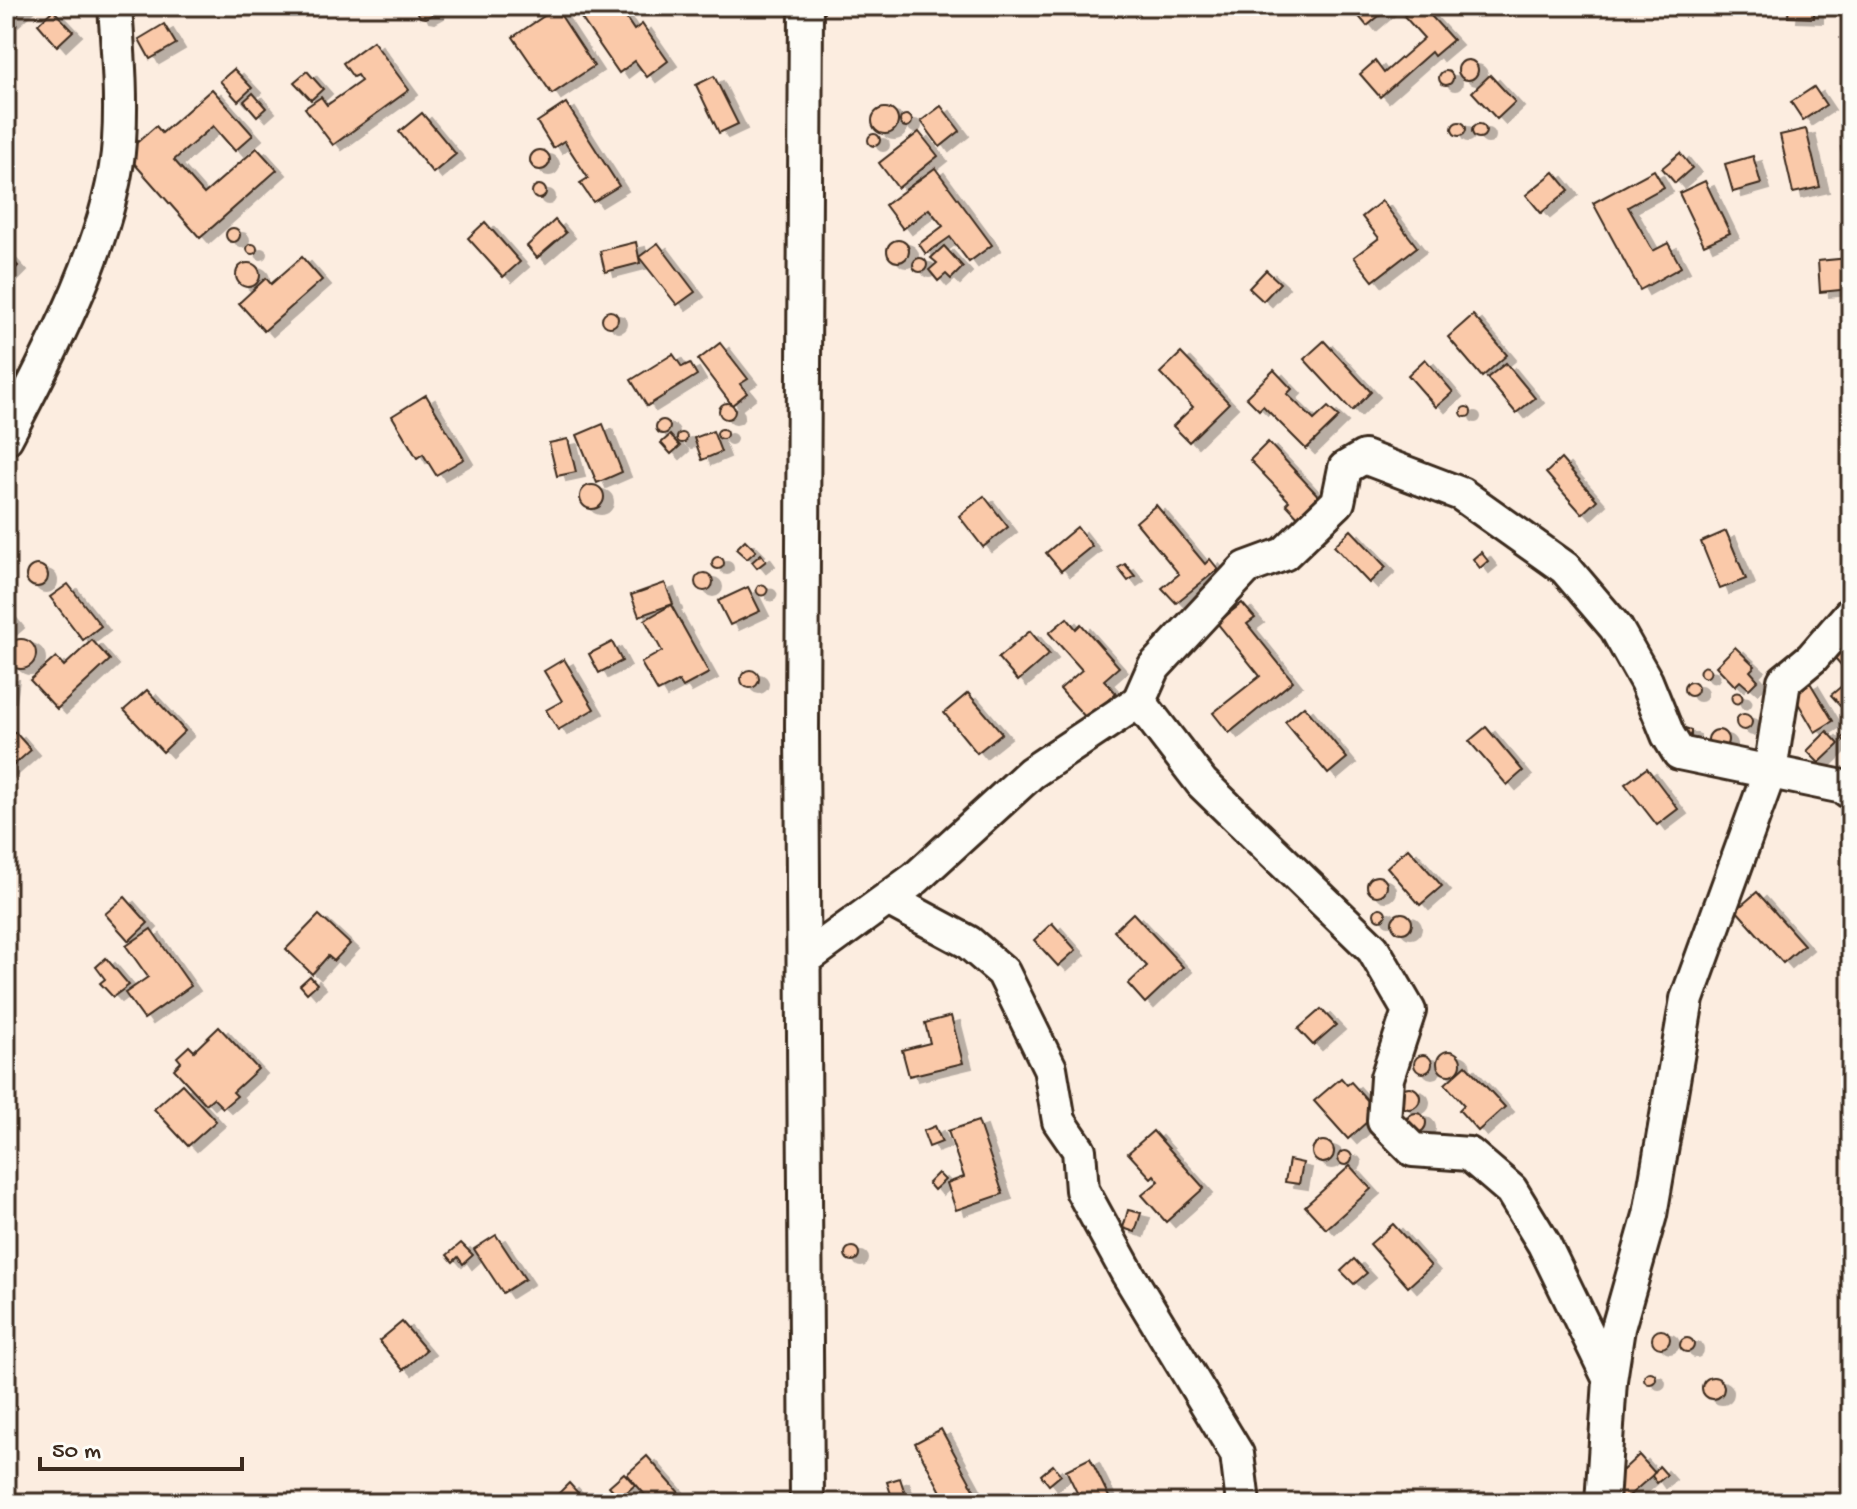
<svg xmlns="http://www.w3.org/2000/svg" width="1857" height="1509" font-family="'Gochi Hand',sans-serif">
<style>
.building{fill:#fac9a9;stroke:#3b2a1e;stroke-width:2;filter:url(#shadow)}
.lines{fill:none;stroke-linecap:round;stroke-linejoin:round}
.minor-casing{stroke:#3b2a1e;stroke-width:38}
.minor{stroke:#fdfcf7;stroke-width:32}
</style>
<defs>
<filter id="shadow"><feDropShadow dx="9" dy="5" stdDeviation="0" flood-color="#0004"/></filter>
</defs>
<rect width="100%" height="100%" fill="#fcede0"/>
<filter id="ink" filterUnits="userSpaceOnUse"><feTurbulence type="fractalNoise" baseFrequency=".0125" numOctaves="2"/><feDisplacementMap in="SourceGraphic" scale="16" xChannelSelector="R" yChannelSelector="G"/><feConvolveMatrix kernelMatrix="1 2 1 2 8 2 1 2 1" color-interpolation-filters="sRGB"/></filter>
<g filter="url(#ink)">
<!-- building -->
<g class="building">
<polygon points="6,6 26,6 9,21 6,18"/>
<polygon points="415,6 437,6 437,7 435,13 426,18 420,17"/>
<polygon points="573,6 618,6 634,30 642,24 668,61 647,77 635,61 619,73"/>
<polygon points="1365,6 1383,6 1386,10 1367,26 1356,13"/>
<polygon points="1416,6 1422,6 1453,40 1434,56 1431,52 1380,97 1360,74 1375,61 1384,73 1424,38 1404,16"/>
<polygon points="1789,6 1814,6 1814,18 1788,17"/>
<polygon points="556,8 594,66 552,94 513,37"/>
<polygon points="53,10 73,31 57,46 38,24"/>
<polygon points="1851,17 1851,39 1848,40 1842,20"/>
<polygon points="164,24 176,44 150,59 139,39"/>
<polygon points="373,41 409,90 333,145 305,108 321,97 327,105 361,81 357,75 353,77 343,63"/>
<circle cx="1468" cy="70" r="10"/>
<polygon points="234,69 252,88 238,101 220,81"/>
<circle cx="1446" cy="78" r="7"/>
<polygon points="307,71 323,89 311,100 294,82"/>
<polygon points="1490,75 1515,102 1497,119 1472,92"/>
<polygon points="714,76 738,124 719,133 696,85"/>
<polygon points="1814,87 1826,105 1803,120 1791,102"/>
<polygon points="212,89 253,135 235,151 213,126 174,160 204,194 257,148 277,170 200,238 125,153 156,126 162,133"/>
<polygon points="253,93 266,108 257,116 244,101"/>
<polygon points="566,103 619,186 593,202 580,183 588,178 564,141 553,148 537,122"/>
<polygon points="941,106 960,131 940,147 921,121"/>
<circle cx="885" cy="121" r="13"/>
<polygon points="422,113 456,154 433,173 399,132"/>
<circle cx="906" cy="121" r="6"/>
<circle cx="1459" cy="129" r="7"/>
<circle cx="1479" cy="131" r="7"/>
<polygon points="1806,129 1820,187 1793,193 1780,135"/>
<polygon points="919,132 938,156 898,188 879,163"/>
<circle cx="874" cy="140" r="6"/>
<polygon points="1851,145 1851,165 1844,167 1841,147"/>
<circle cx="540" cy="160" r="10"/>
<polygon points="1680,153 1692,168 1675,183 1662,168"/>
<polygon points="1753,156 1761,184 1733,192 1725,164"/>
<polygon points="935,168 992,245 969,262 950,237 926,254 919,244 943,226 929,209 903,229 885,205"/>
<polygon points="1654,170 1664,187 1628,207 1653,251 1668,243 1681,267 1640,290 1593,203"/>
<polygon points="1554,172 1569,190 1541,213 1526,195"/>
<polygon points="1705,181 1730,233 1704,245 1679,193"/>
<circle cx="539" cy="192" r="7"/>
<polygon points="1844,197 1851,197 1851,289 1820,292 1818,261 1849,258"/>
<polygon points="1382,201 1417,247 1373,281 1354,257 1379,238 1362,217"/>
<polygon points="555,220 566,233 537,258 527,246"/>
<polygon points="485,222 520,262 503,277 468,238"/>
<circle cx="233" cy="235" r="7"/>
<circle cx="898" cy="251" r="11"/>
<polygon points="636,242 640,263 605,272 600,251"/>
<polygon points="658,243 695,292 677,305 639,257"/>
<circle cx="252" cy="249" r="5"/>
<polygon points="944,246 963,267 951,279 946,274 938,281 929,270 937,263 931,258"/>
<polygon points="6,253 18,266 6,278"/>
<polygon points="302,257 322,280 264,331 239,303 266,278 271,284"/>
<circle cx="920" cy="265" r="7"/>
<circle cx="248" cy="275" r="12"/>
<polygon points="1266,270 1280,283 1263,301 1249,288"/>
<circle cx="610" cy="319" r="8"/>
<polygon points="1473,315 1507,355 1482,377 1448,337"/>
<polygon points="1324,341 1371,392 1352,411 1304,359"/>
<polygon points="720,343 748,379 740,384 747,393 732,405 698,360"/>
<polygon points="1181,353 1229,403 1189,442 1173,426 1193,407 1160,373"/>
<polygon points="673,354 682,367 690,363 697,375 647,406 631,380"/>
<polygon points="1425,359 1453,392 1436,407 1408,375"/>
<polygon points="1506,363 1535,398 1516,413 1487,378"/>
<polygon points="1274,370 1292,389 1287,394 1314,420 1328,407 1339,417 1306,449 1263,406 1259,410 1246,397"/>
<polygon points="426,395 464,459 436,475 423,454 417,458 392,416"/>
<circle cx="727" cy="411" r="8"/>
<circle cx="1466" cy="412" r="5"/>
<circle cx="663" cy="427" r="7"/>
<polygon points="603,424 622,472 597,483 577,435"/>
<circle cx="722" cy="434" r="5"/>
<polygon points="713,431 721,452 702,460 694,438"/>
<circle cx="682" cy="438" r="5"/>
<polygon points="670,435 680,446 671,454 661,443"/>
<polygon points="568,439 576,472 557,476 549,443"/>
<polygon points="1268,442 1324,502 1302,521 1286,504 1289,501 1250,460"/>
<polygon points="1561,459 1597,500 1582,514 1546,473"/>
<circle cx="592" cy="497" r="12"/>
<polygon points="984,496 1008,527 983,547 959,516"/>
<polygon points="1156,505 1205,564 1210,559 1218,569 1176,603 1162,588 1179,574 1136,522"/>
<polygon points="1077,527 1092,546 1061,571 1046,553"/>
<polygon points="1351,530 1386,567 1369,583 1334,546"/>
<polygon points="1726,531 1746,579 1720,589 1701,542"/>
<polygon points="745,540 756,551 747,559 736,549"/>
<polygon points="1481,552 1488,561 1480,568 1473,559"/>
<polygon points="761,554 766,561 757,568 752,562"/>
<circle cx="718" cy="563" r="6"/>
<polygon points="1125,564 1135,576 1128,581 1118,568"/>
<circle cx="37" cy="576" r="11"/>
<circle cx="704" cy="582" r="9"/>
<polygon points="665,583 673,604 639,616 631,595"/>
<polygon points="68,584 101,626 83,640 50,597"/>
<circle cx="762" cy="590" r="5.5"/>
<polygon points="748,587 760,611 730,625 718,601"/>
<polygon points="1242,603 1255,618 1247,624 1293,681 1229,733 1213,713 1260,676 1217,623"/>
<polygon points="671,605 709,673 683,687 679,681 658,692 641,663 662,651 645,620"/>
<polygon points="6,612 15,623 6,631"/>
<polygon points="1067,618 1076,629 1081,624 1119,667 1104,680 1116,693 1087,719 1060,689 1082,670 1049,633"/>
<polygon points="1030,631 1049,654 1018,681 998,658"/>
<circle cx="21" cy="654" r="15"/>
<polygon points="92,640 110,660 57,709 30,680 56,657 64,666"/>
<polygon points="612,642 622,661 599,673 589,654"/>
<polygon points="1851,644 1851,676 1835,658"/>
<polygon points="1735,647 1755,666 1750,671 1758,680 1749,689 1740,681 1735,686 1716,666"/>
<polygon points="564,659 594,709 558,730 546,710 562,701 544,671"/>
<circle cx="1705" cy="672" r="5.5"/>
<circle cx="750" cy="679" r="9"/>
<polygon points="6,675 10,675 7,697 6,697"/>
<polygon points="1850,679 1851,680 1850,716 1831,695"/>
<polygon points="1809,681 1833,721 1815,732 1791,691"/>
<circle cx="1691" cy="689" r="7"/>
<polygon points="147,690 185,731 163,752 124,710"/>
<circle cx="1737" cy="698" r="5.5"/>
<polygon points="968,693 1002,733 977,753 944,713"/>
<polygon points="1304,706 1347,758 1328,774 1285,722"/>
<circle cx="1744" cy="722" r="8"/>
<polygon points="1486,727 1523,771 1507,785 1469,741"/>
<polygon points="1682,727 1691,730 1691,740 1678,740"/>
<circle cx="1718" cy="740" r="10"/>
<polygon points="1827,731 1839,744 1819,763 1807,751"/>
<polygon points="1851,731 1851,750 1842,738"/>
<polygon points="15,732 31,750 6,772 6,740"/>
<polygon points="1647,768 1678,809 1657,825 1625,784"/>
<polygon points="1408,848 1442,886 1420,905 1387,867"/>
<circle cx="1377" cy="886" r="10"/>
<polygon points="1757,892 1804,945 1783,963 1736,910"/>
<polygon points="125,897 148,923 129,941 105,914"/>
<circle cx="1380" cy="914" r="6"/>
<polygon points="1133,913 1183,967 1145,1003 1128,984 1147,966 1114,931"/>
<circle cx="1402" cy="923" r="10"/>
<polygon points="319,915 350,944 334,961 328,956 312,974 286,949"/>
<polygon points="1052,923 1076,950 1058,966 1034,940"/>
<polygon points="151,929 191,986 144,1019 125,993 148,977 126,946"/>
<polygon points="106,958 129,985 113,997 100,983 105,979 96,967"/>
<polygon points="310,976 317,984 307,993 300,985"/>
<polygon points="1321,1009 1336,1025 1313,1045 1298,1029"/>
<polygon points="951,1016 963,1063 909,1076 902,1050 930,1043 925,1023"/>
<polygon points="219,1027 258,1069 233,1092 237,1096 223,1108 213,1098 206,1104 174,1069 181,1062 177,1057 189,1046 194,1051"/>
<circle cx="1449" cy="1063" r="12"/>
<circle cx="1423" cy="1064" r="9"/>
<polygon points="1466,1065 1505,1107 1478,1131 1459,1110 1464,1105 1445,1084"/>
<polygon points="1341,1078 1347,1085 1351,1082 1378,1112 1348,1139 1314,1101"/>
<polygon points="182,1084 216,1121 188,1146 154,1109"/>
<circle cx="1409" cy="1098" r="11"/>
<circle cx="1416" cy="1123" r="10"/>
<polygon points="978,1121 1003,1194 956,1210 947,1183 964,1177 948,1131"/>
<polygon points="935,1126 942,1142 929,1147 923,1131"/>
<polygon points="1153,1131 1204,1188 1166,1222 1142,1195 1159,1181 1154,1175 1151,1178 1128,1153"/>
<circle cx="1323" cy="1152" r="11"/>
<circle cx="1345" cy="1158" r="7"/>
<polygon points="1289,1160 1303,1163 1299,1184 1285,1182"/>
<polygon points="1350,1166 1371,1189 1326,1229 1305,1206"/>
<polygon points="938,1173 945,1180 934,1190 928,1183"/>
<polygon points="1128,1210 1141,1213 1135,1232 1123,1228"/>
<polygon points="1393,1224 1431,1266 1408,1287 1370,1244"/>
<polygon points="496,1235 525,1279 503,1293 474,1249"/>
<polygon points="461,1243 473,1255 463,1264 458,1257 453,1262 447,1255"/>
<circle cx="852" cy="1254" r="7"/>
<polygon points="1354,1259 1367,1273 1354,1284 1341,1271"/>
<polygon points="402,1322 426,1350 403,1370 379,1341"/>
<circle cx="1661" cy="1339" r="9"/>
<circle cx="1687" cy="1345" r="7"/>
<circle cx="1650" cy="1378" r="6"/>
<circle cx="1713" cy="1388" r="11"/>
<polygon points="941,1429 977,1495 963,1503 947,1503 915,1443"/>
<polygon points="1639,1455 1655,1473 1623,1501 1608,1484"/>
<polygon points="647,1456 688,1503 652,1503 627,1474"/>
<polygon points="1090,1458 1112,1503 1082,1503 1066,1470"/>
<polygon points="1053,1465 1061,1475 1049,1485 1041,1475"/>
<polygon points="1659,1466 1667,1475 1657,1483 1652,1476"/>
<polygon points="624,1473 635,1485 620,1498 609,1486"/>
<polygon points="900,1478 908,1503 894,1503 887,1482"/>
<polygon points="569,1483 587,1503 564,1503 557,1495"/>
</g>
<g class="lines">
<defs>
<g id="minor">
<polyline points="806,6 802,727 807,1503"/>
<path d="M6,438C50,354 113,236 119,141C122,96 118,51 115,6"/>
<polyline points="888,899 968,942 1003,972 1050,1068 1059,1121 1079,1150 1082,1190 1128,1274 1237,1454 1243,1503"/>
<polyline points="805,959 916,878 1031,773 1139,701"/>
<polyline points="1610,1380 1544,1244 1511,1190 1469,1154 1413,1150 1384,1121 1387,1078 1409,1011 1373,949 1202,783 1139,701 1154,667 1246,568 1284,554 1338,502 1345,468 1364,457 1461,494 1565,568 1616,628 1646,681 1668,735 1679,753 1843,787 1851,793"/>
<polyline points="1602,1503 1610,1380 1618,1328 1650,1215 1687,999 1770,771 1784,681 1812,658 1851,613"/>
</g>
</defs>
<!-- minor casing -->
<use href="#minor" class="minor-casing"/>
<!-- minor -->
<use href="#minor" class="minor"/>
</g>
</g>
<!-- margin -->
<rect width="1857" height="1509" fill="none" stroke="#fdfcf7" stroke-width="32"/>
<rect x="16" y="16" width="1825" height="1477" fill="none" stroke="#3b2a1e" stroke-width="3" filter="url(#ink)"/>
<!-- scale -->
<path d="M40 1457v12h202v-12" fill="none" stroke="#3b2a1e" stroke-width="4"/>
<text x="52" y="1457" font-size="24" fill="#3b2a1e" stroke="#fdfcf7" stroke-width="6" paint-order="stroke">50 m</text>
</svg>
